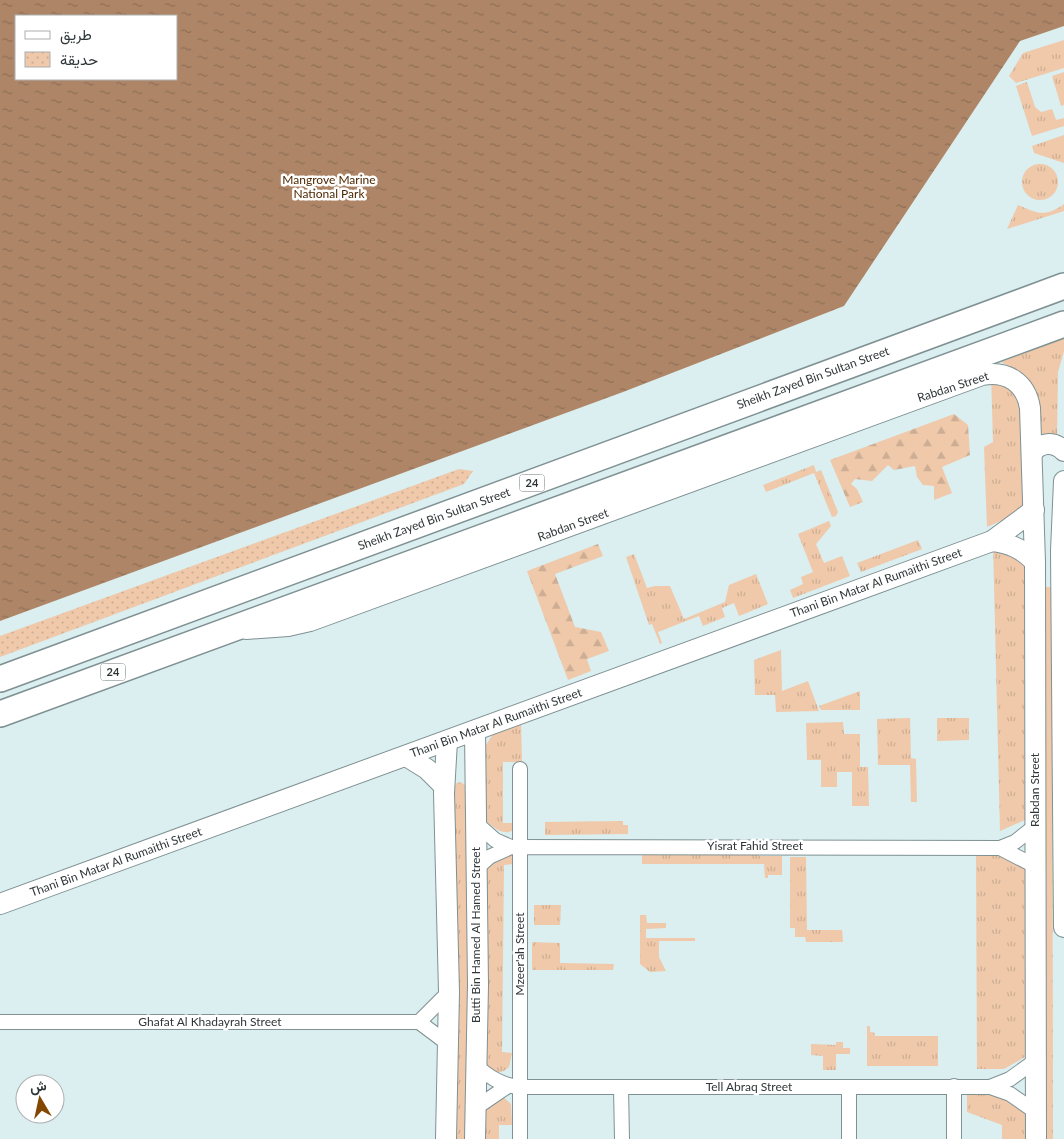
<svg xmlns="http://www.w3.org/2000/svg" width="1064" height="1139" font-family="Lato,Vazirmatn,sans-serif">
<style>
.grass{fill:url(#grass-tufts)}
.forest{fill:url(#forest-firs)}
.park{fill:url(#park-dots)}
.water{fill:url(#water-ripples);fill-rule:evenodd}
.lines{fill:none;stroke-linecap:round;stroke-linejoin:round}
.street-casing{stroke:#7f9193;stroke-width:16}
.secondary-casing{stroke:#7f9193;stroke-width:22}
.highway-casing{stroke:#7f9193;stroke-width:28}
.street{stroke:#fff;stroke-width:14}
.secondary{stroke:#fff;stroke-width:20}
.highway{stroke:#fff;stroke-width:25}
.labels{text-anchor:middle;stroke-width:5;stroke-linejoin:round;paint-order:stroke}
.shield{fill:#fff;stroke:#6d7273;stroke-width:1}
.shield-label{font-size:11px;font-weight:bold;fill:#2f3637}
.park-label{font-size:12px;fill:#4e2700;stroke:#fff}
.street-label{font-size:12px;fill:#2f3637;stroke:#fff}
</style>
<defs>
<pattern id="grass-tufts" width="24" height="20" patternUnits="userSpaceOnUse" patternTransform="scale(1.25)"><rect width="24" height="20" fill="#efc9aa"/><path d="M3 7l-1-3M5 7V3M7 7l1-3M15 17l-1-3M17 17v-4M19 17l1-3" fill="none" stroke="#cdad93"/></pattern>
<pattern id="forest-firs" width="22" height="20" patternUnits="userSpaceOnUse" patternTransform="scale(1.25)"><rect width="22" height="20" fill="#efc9aa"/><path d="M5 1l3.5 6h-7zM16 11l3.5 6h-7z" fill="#cdad93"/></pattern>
<pattern id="park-dots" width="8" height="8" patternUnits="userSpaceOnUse" patternTransform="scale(1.25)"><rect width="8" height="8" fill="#efc9aa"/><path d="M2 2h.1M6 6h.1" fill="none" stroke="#cdad93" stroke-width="1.8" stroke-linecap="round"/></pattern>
<pattern id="water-ripples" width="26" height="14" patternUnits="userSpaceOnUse" patternTransform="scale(1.25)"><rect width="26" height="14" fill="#ae8667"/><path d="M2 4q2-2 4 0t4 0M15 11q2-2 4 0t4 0" fill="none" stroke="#8e6e56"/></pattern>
</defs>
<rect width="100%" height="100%" fill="#dbeef0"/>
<!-- grass -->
<g class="grass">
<polygon points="1064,40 1064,68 1016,83 1009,76 1023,53"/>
<polygon points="1064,72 1064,105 1061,106 1052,76"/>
<polygon points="1027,82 1035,107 1041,112 1052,109 1056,120 1064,118 1064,126 1032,136 1016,86"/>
<polygon points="1064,135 1064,163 1034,153 1032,146"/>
<circle cx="1040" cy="182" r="18"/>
<path d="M1064,204V211L1007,229L1018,205C1037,213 1045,218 1064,204Z"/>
<polygon points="1064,338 1064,351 1058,372 1057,438 1039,436 1016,370 1001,362"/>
<polygon points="991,373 1021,397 1023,511 987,527 984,447 993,442"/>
<polygon points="814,465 816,472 821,470 838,512 836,516 832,517 814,473 766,492 763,485"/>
<polygon points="829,521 831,526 816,544 824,563 842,556 850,576 793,598 790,590 803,584 801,577 813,572 798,534"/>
<polygon points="918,540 922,549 861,572 857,563"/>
<polygon points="993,543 1018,553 1024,568 1025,820 1000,831"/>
<polygon points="634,554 647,588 655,586 670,586 684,619 725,602 729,585 756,574 768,604 739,616 734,603 722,608 725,617 703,626 699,616 658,632 662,643 660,644 652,624 649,625 626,557"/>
<polygon points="1040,587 1052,587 1053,1139 1041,1139"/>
<polygon points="781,650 782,691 808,681 819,711 776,712 775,695 755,695 754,660"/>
<polygon points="860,691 860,710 821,710 819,706"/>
<polygon points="910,718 911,758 916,759 917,802 911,802 910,765 878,765 877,719"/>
<polygon points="937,718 969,718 969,740 937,741"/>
<path d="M521,720L522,762H503V823H515V829C503,838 493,826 483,819L482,751L495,731Z"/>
<polygon points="843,722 844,734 860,734 860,767 868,767 869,806 852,806 852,772 837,772 837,787 821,787 821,760 807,760 806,723"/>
<polygon points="461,782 466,786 468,1139 456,1139 454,787 457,783"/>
<polygon points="623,821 623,825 628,825 628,834 545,835 545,822"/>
<polygon points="642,852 758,852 759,856 782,856 782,875 768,875 768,878 765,878 764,864 642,864"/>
<polygon points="976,852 1000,852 1026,868 1025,1057 1004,1069 977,1069"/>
<path d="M511,853L514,858V864L504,865L502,1052L512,1053L509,1067C501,1075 491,1074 485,1063L487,864Z"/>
<polygon points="790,857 806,857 807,930 842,930 843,942 806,942 805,937 795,937 795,928 790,928"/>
<polygon points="534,905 561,905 560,925 534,925"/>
<polygon points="640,915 646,915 647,923 666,923 666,928 646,929 646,938 695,938 695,941 659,941 659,957 666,971 650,972 640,964"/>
<polygon points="532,942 560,943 560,963 614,964 613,970 532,970"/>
<polygon points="867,1026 870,1026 870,1032 875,1033 875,1036 938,1036 938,1066 867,1066"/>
<polygon points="836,1042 843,1042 843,1048 850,1048 850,1054 836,1054 836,1070 823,1070 823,1056 811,1055 811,1044 836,1045"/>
<polygon points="967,1092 989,1092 1025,1110 1025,1139 1002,1139 1002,1125 967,1112"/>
<polygon points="501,1095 511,1104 512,1125 499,1125 499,1139 486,1139 486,1106"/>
</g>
<!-- forest -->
<g class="forest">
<polygon points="954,414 968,425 970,455 942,467 952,493 934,500 934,486 923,485 917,477 915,466 894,470 888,465 872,481 855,479 851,484 857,489 863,502 850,507 830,460"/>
<polygon points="598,544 603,556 555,574 575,627 601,632 609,651 587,659 591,671 568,680 527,571"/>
</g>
<!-- park -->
<polygon class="park" points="459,469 473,471 464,484 0,657 0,636"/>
<!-- water -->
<path class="water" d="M0,0H1064V26L1020,41L844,306L623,392L0,621ZM16,16H176V79H16Z"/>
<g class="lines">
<defs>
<g id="street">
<polyline points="520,769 520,1139"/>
<polyline points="476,823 495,840 511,847"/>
<polyline points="1000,848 1035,866"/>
<polyline points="477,868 489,857 511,847 1000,848 1015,842 1034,827"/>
<polyline points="0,1022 419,1022 447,1043"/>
<polyline points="419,1022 449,992"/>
<path d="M475,1065C488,1076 502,1086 520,1087H990L1010,1094L1036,1112"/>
<polyline points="621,1087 622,1139"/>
<polyline points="849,1087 849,1139"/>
<polyline points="990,1087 1010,1079 1035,1061"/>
<polyline points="474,1109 508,1086"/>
<polyline points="954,1139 954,1086"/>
</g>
<g id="secondary">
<path d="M1032,453C1040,442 1054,441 1064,451"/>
<polyline points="1064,481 1061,551 1064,927"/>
<path d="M992,541C1010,543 1023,549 1035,562"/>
<path d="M246,629L288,626L310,621L982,375C1007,370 1026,383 1030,408L1035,562L1036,1139"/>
<polyline points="406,756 427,769 444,786"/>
<polyline points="0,904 992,541 1034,510"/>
<polyline points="446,1139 449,992 444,793 447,741"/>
<polyline points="475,1139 478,985 475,731"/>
</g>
<g id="highway">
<polyline points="0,679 1064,286"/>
<polyline points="0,714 1064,324"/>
</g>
</defs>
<!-- street casing -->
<use href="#street" class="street-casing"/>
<!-- secondary casing -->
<use href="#secondary" class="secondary-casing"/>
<!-- highway casing -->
<use href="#highway" class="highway-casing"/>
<!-- street -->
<use href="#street" class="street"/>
<!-- secondary -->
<use href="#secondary" class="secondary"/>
<!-- highway -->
<use href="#highway" class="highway"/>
</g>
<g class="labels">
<!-- shield labels -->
<g class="shield">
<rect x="519.5" y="474.5" width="25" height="17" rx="4"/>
<rect x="100.5" y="663.5" width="25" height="17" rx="4"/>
</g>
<g class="shield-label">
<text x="532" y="487">24</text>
<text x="113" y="676">24</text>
</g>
<!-- park labels -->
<g class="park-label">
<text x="329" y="184">Mangrove Marine<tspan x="329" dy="14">National Park</tspan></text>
</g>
<!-- street labels -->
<g class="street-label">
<text transform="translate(813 378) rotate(-20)" y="4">Sheikh Zayed Bin Sultan Street</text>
<text transform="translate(953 387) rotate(-18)" y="4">Rabdan Street</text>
<text transform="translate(434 519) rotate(-20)" y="4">Sheikh Zayed Bin Sultan Street</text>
<text transform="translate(573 525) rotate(-20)" y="4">Rabdan Street</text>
<text transform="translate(876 583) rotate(-20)" y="4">Thani Bin Matar Al Rumaithi Street</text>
<text transform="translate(496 723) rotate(-20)" y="4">Thani Bin Matar Al Rumaithi Street</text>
<text transform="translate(1035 790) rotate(-90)" y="4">Rabdan Street</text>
<text x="755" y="850">Yisrat Fahid Street</text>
<text transform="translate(116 862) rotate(-20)" y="4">Thani Bin Matar Al Rumaithi Street</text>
<text transform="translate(476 935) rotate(-90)" y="4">Butti Bin Hamed Al Hamed Street</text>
<text transform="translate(520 954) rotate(-90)" y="4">Mzeer'ah Street</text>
<text x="210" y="1026">Ghafat Al Khadayrah Street</text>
<text x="749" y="1091">Tell Abraq Street</text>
</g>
</g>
<!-- legend -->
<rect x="15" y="15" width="162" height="65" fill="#ffffff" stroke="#acafaf"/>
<rect x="25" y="31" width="25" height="8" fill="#ffffff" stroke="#acafaf"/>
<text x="60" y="40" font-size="15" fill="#2f3637">طريق</text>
<rect x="25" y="52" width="25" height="15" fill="url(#park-dots)" stroke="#acafaf"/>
<text x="60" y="65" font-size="15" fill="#2f3637">حديقة</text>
<!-- north arrow -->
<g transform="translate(40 1099) rotate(351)"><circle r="24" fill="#ffffff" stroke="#acafaf"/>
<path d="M0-4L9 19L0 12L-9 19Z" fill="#834701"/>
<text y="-8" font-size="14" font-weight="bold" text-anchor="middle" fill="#2f3637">ش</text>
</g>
</svg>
